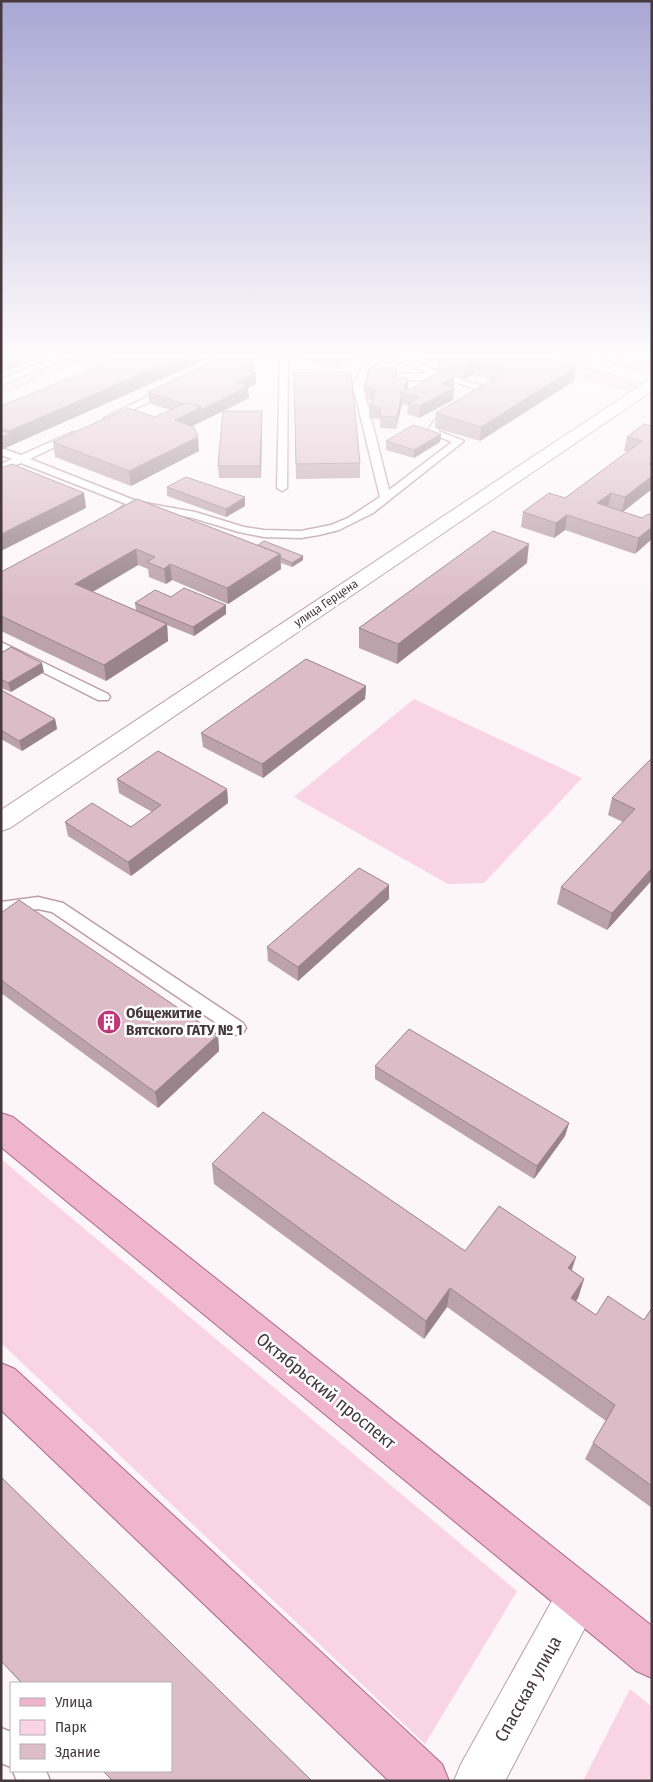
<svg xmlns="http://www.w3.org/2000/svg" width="653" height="1782" font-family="'Fira Sans Condensed',sans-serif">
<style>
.green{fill:#f9d4e2}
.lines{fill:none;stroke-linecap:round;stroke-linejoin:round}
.service-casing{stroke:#bc9ea9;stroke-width:3}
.minor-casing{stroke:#bc9ea9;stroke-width:2}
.tertiary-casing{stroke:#bc9ea9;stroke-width:2}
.primary-casing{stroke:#ac6985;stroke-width:2}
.service{fill:#fff;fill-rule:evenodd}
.minor{fill:#fff;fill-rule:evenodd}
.tertiary{fill:#fff;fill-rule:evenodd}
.primary{fill:#efb5cd;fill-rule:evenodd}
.wall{fill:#bca2ab}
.shaded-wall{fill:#99848b}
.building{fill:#dbbcc7;stroke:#99848b}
.labels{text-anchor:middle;stroke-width:5;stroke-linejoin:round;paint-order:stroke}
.far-street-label{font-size:12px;fill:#45393d;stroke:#fff}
.poi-label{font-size:15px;font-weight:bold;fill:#45393d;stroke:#fff;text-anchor:start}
.near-street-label{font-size:18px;fill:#45393d;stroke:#fff}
</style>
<rect width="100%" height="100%" fill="#fdf6f9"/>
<!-- green -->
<g class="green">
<path d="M498,355C543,362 599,366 640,386L635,393Z"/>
<polygon points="629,355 652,361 652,372 622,367 621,361"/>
<polygon points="74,361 80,363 1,395 1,389 63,363"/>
<polygon points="414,699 582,778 484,883 448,884 294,797"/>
<polygon points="1,1159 517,1591 425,1744 1,1343"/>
<polygon points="630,1689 652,1707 652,1781 583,1781"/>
</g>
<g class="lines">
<defs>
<g id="service">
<polygon points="61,355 74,355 104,366 100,369 68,358 1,385 1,379"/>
<polygon points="280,355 288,355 287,488 282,491 277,488"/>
<path d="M380,355L418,362L436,371L492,389L475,400L470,397L480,390L433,376L421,380L367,379L363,386L389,490L452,442L427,432C433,422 441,409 454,411V415L443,422L438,431L464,441L373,513L339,530L319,535L301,538L264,537L239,532L193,518L138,507L120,515L115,512L126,504L21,463L1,471V464L12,459L1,455V448L21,455L73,432L76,433V437L30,459L139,502L195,512L244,527L264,530L301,531L331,525L348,518L380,497L353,386L363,364L371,358ZM381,360L403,363L426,372L420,374L369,373L370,367Z"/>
<polygon points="618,355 628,355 607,369 601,369 601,365"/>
<polygon points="165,388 173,390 112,420 104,418"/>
<polygon points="1,642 108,694 110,697 108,700 98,700 1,651"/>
<polygon points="38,897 63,903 243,1023 246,1028 243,1033 237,1035 231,1033 52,912 38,909 1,914 1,902"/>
<polygon points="1,1728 11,1732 11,1767 1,1763"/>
<polygon points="13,1771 46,1771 50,1781 17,1781"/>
</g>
<g id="minor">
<polygon points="652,379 652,391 10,828 1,831 1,810 647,381"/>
<polygon points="579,1575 595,1581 601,1597 505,1781 454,1781 461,1764 563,1581"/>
</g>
<polygon id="tertiary" points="550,355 573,355 652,375 652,385 552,358"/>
<g id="primary">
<polygon points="1,1113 13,1117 652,1626 652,1678 636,1671 1,1147"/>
<polygon points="1,1363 15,1369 442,1764 449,1781 389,1781 1,1410"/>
</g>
</defs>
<!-- service casing -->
<use href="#service" class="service-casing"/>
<!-- minor casing -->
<use href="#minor" class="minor-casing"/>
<!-- tertiary casing -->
<use href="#tertiary" class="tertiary-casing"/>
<!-- primary casing -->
<use href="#primary" class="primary-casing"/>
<!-- service -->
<use href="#service" class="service"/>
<!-- minor -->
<use href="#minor" class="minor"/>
<!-- tertiary -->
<use href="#tertiary" class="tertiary"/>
<!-- primary -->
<use href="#primary" class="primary"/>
</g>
<!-- wall -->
<g class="wall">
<polygon points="1,355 32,355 33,360 8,371 1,370"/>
<polygon points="216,355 12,445 1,450 1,406"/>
<polygon points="289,355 352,355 352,359 335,368"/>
<polygon points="407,355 529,355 574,381 480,441 435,428 436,413 493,380 473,374 465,379 437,371 438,363"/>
<polygon points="254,361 254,372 253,372 256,384 248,388 249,398 193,426 199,451 131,486 55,457 53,442 155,417 170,410 149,403 148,392"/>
<polygon points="294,373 360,463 360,478 296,479"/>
<polygon points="396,378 408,389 454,388 453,400 419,418 407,414 408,406 402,404 396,429 380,428 380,419 369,418 370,406 372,400 365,399 365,388"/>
<polygon points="262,411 262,422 261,478 219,478 218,466"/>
<polygon points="652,426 652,489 623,512 642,518 635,554 565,530 554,538 521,527 523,512 565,498 627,452 624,451 627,437"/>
<polygon points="441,434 440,442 414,458 386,450 386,441"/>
<polygon points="167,487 245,497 245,506 226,517 167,496"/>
<polygon points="137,499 258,545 303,556 303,560 292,567 281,563 281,569 228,604 172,580 166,584 149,577 148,569 138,565 93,592 136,611 135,603 171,597 226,614 194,636 167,625 168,641 106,681 1,631 1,572"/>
<polygon points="527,563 397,664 359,648 359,628"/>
<polygon points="1,653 44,672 11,692 1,688"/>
<polygon points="366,686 365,699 263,778 203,747 201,733"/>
<polygon points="1,690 55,719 57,729 22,751 1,739"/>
<polygon points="652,758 652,880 607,930 557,904 561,887 623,822 608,815 612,798"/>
<polygon points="117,779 227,789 228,803 131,876 68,836 65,822 131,827 152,812 119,793"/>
<polygon points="389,899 298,981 268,961 267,947"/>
<polygon points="1,913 218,1035 219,1051 158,1108 1,993"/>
<polygon points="375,1066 569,1123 565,1136 534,1179 375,1079"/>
<polygon points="212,1164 465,1251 572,1270 584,1279 578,1298 576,1301 596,1315 644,1320 652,1308 652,1508 585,1459 593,1443 606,1421 447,1307 424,1339 214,1184"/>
<polygon points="1,1477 312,1781 112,1781 103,1771 171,1771 171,1683 21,1683 1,1661"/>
</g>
<!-- shaded-wall -->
<g class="shaded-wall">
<polygon points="12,355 33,355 33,360 8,371 5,357"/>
<polygon points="185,355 216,355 12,445 9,431"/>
<polygon points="346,355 352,355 352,359 335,368 335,360"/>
<polygon points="474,360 473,374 465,379 466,365"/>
<polygon points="254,361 254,372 240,379 239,368"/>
<polygon points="397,367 397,378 394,378"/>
<polygon points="576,367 574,381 480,441 481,427"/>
<polygon points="256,373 256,384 248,388 249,398 176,434 175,420 236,382"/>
<polygon points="454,377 453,388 441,384"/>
<polygon points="408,378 408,390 404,388"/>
<polygon points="454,388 453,400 419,418 420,406"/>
<polygon points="402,393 402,404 396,429 397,417"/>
<polygon points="262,411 262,422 261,478 260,466"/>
<polygon points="10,434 12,445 1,450 1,437"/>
<polygon points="441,434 440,442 414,458 414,450"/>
<polygon points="198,437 199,451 131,486 129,471"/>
<polygon points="652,476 652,489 622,512 625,497"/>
<polygon points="84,493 86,508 1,551 1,534"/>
<polygon points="611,493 608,508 597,503"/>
<polygon points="245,497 245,506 226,517 226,509"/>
<polygon points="567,515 565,530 554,538 556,523"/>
<polygon points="652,527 652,539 635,554 638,538"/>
<polygon points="529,544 527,563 397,664 398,644"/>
<polygon points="136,549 138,565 78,600 75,584"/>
<polygon points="280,554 281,569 228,604 227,588"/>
<polygon points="303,556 303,560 292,567 292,563"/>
<polygon points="170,564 172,580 166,584 164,569"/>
<polygon points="226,605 226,614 194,636 193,627"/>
<polygon points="167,624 168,641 106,681 104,665"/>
<polygon points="42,663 44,672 11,692 8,683"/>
<polygon points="366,686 365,699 263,778 262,764"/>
<polygon points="55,719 57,729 22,751 19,741"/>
<polygon points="227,789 228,803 131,876 128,862"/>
<polygon points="652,868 652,880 607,930 612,913"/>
<polygon points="389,885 389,899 298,981 298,967"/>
<polygon points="218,1035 219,1051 158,1108 155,1092"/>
<polygon points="569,1123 565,1136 534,1179 537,1166"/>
<polygon points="576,1257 570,1276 568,1268"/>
<polygon points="584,1279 578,1298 565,1317 571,1298"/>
<polygon points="450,1288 447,1307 424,1339 426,1321"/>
</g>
<!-- building -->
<g class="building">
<polygon points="1,355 12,355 5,357 1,357"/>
<polygon points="126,355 185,355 9,431 1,428 1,406"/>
<polygon points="228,355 253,355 254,361 239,368 256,373 236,382 248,386 201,410 201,407 186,403 183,404 148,392"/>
<polygon points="315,355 346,355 335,360"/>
<polygon points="444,355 529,355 576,367 481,427 436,413 509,370 474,360 466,365 438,358"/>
<polygon points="397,367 394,378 408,378 404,388 411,389 439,372 454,377 441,384 454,388 420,406 408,403 420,397 402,393 397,417 380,416 380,408 370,406 376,389 365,388 369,368"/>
<polygon points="351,372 360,463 296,464 294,373"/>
<polygon points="186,403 201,407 175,420 194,427 198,437 129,471 53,442 128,408 155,417"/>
<polygon points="223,411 262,411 260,466 218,466"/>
<polygon points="644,424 652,426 652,462 649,464 652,465 652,476 625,497 611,493 597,503 642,518 648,514 652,515 652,527 638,538 567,515 556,523 523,512 549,493 565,498 642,441 627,437"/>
<polygon points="413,425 441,434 414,450 386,441"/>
<polygon points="1,430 10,434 1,437"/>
<polygon points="12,464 84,493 1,534 1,468"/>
<polygon points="186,477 245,497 226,509 167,487"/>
<polygon points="137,499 280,554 227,588 170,564 164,569 147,562 155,557 136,549 75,584 167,624 104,665 1,616 1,572"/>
<polygon points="493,531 529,544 398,644 359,628"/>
<polygon points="264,541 303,556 292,563 281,558 280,554 258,545"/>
<polygon points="184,588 226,605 193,627 135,603 155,590 171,597"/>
<polygon points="11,647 42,663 8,683 1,679 1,653"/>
<polygon points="306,659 366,686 262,764 201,733"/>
<polygon points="1,690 55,719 19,741 1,730"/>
<polygon points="158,751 227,789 128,862 65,822 92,803 131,827 161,805 117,779"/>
<polygon points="652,758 652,868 612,913 561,887 635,809 612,798"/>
<polygon points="359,868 389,885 298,967 267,947"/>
<polygon points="19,900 218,1035 155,1092 1,980 1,913"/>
<polygon points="409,1029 569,1123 537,1166 375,1066"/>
<polygon points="263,1112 465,1251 499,1206 576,1257 568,1268 584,1279 571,1298 596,1315 608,1296 644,1320 652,1308 652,1486 593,1443 615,1405 450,1288 426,1321 212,1164"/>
<polygon points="1,1477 312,1781 113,1781 103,1771 171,1771 171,1683 22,1683 1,1661"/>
</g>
<!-- sky -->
<linearGradient id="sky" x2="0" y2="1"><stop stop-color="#a8a7d4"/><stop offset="0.59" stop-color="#fefbfc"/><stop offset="1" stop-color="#fefbfc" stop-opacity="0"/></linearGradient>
<rect width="653" height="604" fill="url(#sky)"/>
<!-- icons -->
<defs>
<symbol id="building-disc" viewBox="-11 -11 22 22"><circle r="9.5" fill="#be387b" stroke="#fff"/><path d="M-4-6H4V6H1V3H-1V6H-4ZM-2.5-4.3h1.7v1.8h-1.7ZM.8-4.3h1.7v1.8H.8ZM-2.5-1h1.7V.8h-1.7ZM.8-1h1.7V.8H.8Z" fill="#fff"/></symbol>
</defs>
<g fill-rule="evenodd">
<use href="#building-disc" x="95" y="1008" width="28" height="28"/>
</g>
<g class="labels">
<!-- far-street labels -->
<g class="far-street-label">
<text transform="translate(326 603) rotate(-34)" y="4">улица Герцена</text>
</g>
<!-- poi labels -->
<g class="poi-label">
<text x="126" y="1018">Общежитие<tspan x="126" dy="17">Вятского ГАТУ № 1</tspan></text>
</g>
<!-- near-street labels -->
<g class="near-street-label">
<text transform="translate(326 1391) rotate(39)" y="6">Октябрьский проспект</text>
<text transform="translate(528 1689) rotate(-61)" y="6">Спасская улица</text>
</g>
</g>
<!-- border -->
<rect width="653" height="1782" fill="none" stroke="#45393d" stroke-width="5"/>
<!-- legend -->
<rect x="10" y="1682" width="162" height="90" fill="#ffffff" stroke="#b5b0b1"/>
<rect x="20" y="1698" width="25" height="8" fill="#efb5cd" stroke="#b5b0b1"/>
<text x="55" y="1707" font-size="15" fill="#45393d">Улица</text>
<rect x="20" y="1720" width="25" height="15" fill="#f9d4e2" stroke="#b5b0b1"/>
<text x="55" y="1732" font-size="15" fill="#45393d">Парк</text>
<rect x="20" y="1744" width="25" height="15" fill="#dbbcc7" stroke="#b5b0b1"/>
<text x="55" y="1757" font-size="15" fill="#45393d">Здание</text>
</svg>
